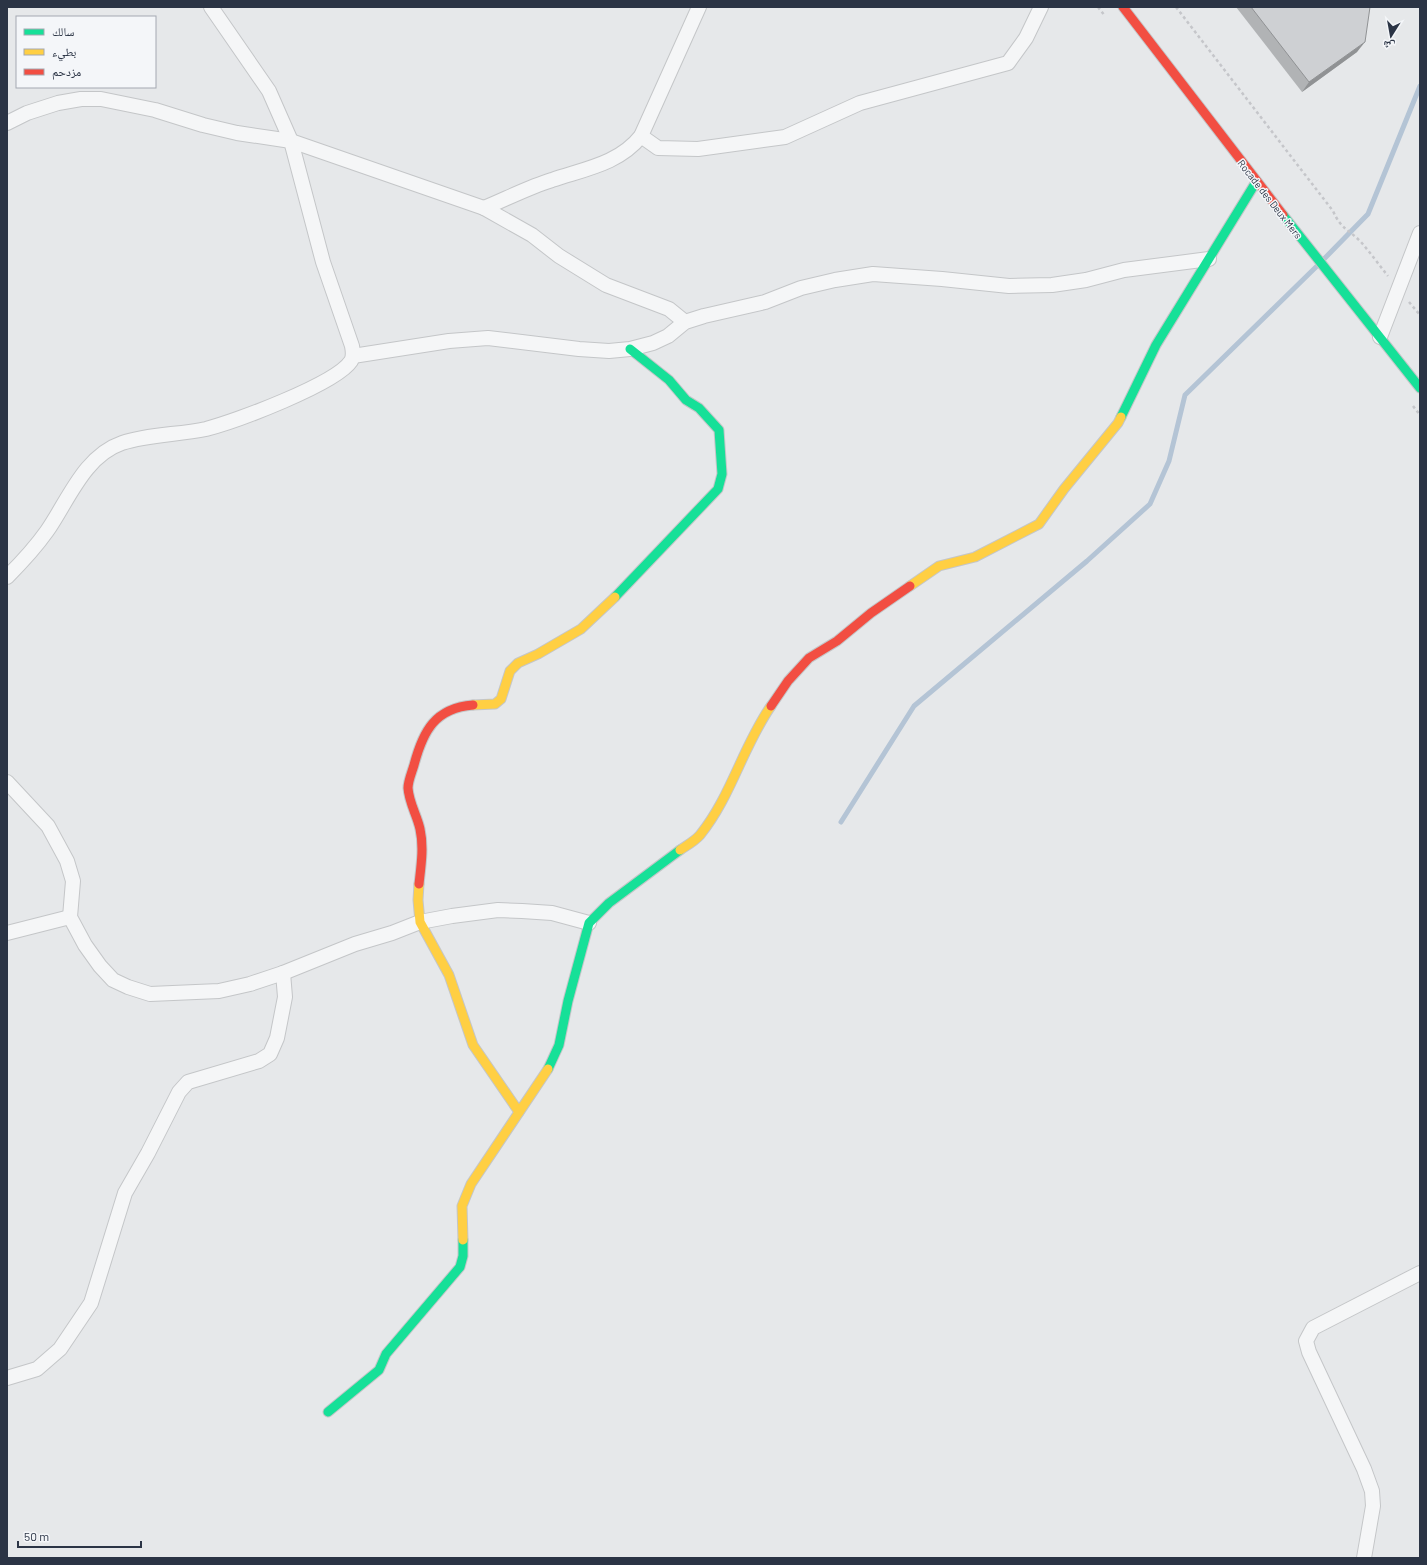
<svg xmlns="http://www.w3.org/2000/svg" width="1427" height="1565" font-family="Barlow,'Noto Naskh Arabic',sans-serif">
<style>
.lines{fill:none;stroke-linecap:round;stroke-linejoin:round}
.stream{stroke:#b4c4d5;stroke-width:5}
.street-casing{stroke:#c4c6c8;stroke-width:16}
.fast-casing{stroke:#c4c6c8;stroke-width:11}
.slow-casing{stroke:#c4c6c8;stroke-width:11}
.jam-casing{stroke:#c4c6c8;stroke-width:11}
.path{stroke:#c5c6ca;stroke-width:2.5;stroke-dasharray:3 3;stroke-linecap:butt}
.street{stroke:#f5f6f7;stroke-width:14}
.fast{stroke:#16e098;stroke-width:9}
.slow{stroke:#ffcf43;stroke-width:9}
.jam{stroke:#f24e42;stroke-width:9}
.wall{fill:#b1b3b5}
.shaded-wall{fill:#909294}
.building{fill:#ced0d3;stroke:#909294}
.labels{text-anchor:middle;stroke-width:3;stroke-linejoin:round;paint-order:stroke}
.street-label{font-size:10px;fill:#2b3445;stroke:#f4f6f9}
</style>
<rect width="100%" height="100%" fill="#e6e8ea"/>
<g class="lines">
<!-- stream -->
<g class="stream">
<polyline points="1324,259 1368,214 1420,86"/>
<polyline points="841,822 914,706 1087,561 1150,504 1169,461 1185,395 1317,266"/>
</g>
<defs>
<g id="street">
<polyline points="7,123 27,113 58,103 81,99 101,99 155,110 203,125 237,133 291,141 484,208 532,235 559,256 606,285 669,309 685,322"/>
<polyline points="641,136 658,148 698,149 785,137 860,103 1008,63 1026,38 1041,7"/>
<path d="M484,208C506,199 529,187 552,180C584,169 619,164 641,136L699,7"/>
<polyline points="1380,337 1420,233"/>
<polyline points="353,356 449,341 488,338 579,349 609,351 630,349 653,343 668,336 685,322 704,316 765,302 801,288 835,280 873,274 942,279 1009,286 1052,285 1086,280 1124,270 1209,259"/>
<path d="M7,577C21,563 35,548 47,531C68,501 84,456 122,443C149,434 178,435 206,429C234,422 336,384 351,361C354,356 353,352 352,346L323,262L291,141L269,91L211,7"/>
<polyline points="7,782 48,826 67,861 73,881 70,917 85,945 100,966 113,980 128,987 150,994 219,991 250,984 283,973 355,944 392,933 420,922 452,916 498,910 522,911 552,913 589,923"/>
<polyline points="7,933 70,917"/>
<polyline points="7,1378 37,1369 60,1349 91,1303 125,1193 148,1153 179,1092 188,1082 259,1061 270,1054 277,1038 285,997 283,973"/>
<polyline points="1364,1558 1373,1506 1372,1491 1364,1469 1309,1352 1306,1341 1313,1328 1420,1273"/>
</g>
<g id="fast">
<polyline points="1283,215 1420,388"/>
<polyline points="1121,417 1156,345 1256,182"/>
<polyline points="615,597 718,489 722,474 719,430 699,408 686,400 669,380 630,349"/>
<polyline points="548,1069 559,1045 568,1001 589,923 609,903 680,850"/>
<polyline points="328,1412 379,1370 386,1354 460,1267 463,1256 463,1240"/>
</g>
<g id="slow">
<polyline points="910,586 939,566 975,557 1039,524 1064,489 1118,423 1121,417"/>
<polyline points="473,705 495,704 501,699 510,671 518,663 538,654 581,629 615,597"/>
<path d="M680,850C686,846 695,841 700,835C731,797 743,746 771,706"/>
<polyline points="419,884 418,900 420,922 449,975 473,1045 519,1112"/>
<polyline points="463,1240 462,1206 471,1184 548,1069"/>
</g>
<g id="jam">
<polyline points="1123,7 1283,215"/>
<polyline points="771,706 788,681 809,658 837,641 871,613 910,586"/>
<path d="M419,884C421,866 424,847 420,829C417,815 409,803 408,788C408,781 412,772 414,765C423,731 435,708 473,705"/>
</g>
</defs>
<!-- street casing -->
<use href="#street" class="street-casing"/>
<!-- fast casing -->
<use href="#fast" class="fast-casing"/>
<!-- slow casing -->
<use href="#slow" class="slow-casing"/>
<!-- jam casing -->
<use href="#jam" class="jam-casing"/>
<!-- path -->
<g class="path">
<polyline points="1098,7 1105,16"/>
<path d="M1176,7L1333,211C1341,229 1348,229 1360,241C1370,252 1379,265 1388,276"/>
<polyline points="1409,302 1420,315"/>
<polyline points="1413,406 1420,415"/>
</g>
<!-- street -->
<use href="#street" class="street"/>
<!-- fast -->
<use href="#fast" class="fast"/>
<!-- slow -->
<use href="#slow" class="slow"/>
<!-- jam -->
<use href="#jam" class="jam"/>
</g>
<!-- wall -->
<polygon class="wall" points="1236,7 1370,7 1357,52 1302,92"/>
<!-- shaded-wall -->
<polygon class="shaded-wall" points="1365,42 1357,52 1302,92 1309,82"/>
<!-- building -->
<polygon class="building" points="1251,7 1370,7 1365,42 1309,82"/>
<g class="labels">
<!-- street labels -->
<g class="street-label">
<text transform="translate(1270 199) rotate(52)" y="4">Rocade des Deux Mers</text>
</g>
</g>
<!-- border -->
<rect width="1427" height="1565" fill="none" stroke="#2b3445" stroke-width="16"/>
<!-- legend -->
<rect x="16" y="16" width="140" height="72" fill="#f4f6f9" stroke="#a4a8b1"/>
<rect x="24" y="29" width="20" height="6" fill="#16e098" stroke="#a4a8b1"/>
<text x="52" y="36" font-size="12" fill="#2b3445">سالك</text>
<rect x="24" y="49" width="20" height="6" fill="#ffcf43" stroke="#a4a8b1"/>
<text x="52" y="56" font-size="12" fill="#2b3445">بطيء</text>
<rect x="24" y="69" width="20" height="6" fill="#f24e42" stroke="#a4a8b1"/>
<text x="52" y="76" font-size="12" fill="#2b3445">مزدحم</text>
<!-- north arrow -->
<g transform="translate(1391 36) rotate(191)" stroke="#f4f6f9" stroke-width="3" paint-order="stroke">
<path d="M0-3L7 15L0 10L-7 15Z" fill="#2b3445"/>
<text y="-6" font-size="11" font-weight="bold" text-anchor="middle" fill="#2b3445">ش</text>
</g>
<!-- scale -->
<path d="M18 1541v6h123v-6" fill="none" stroke="#2b3445" stroke-width="2"/>
<text x="24" y="1541" font-size="12" fill="#2b3445" stroke="#f4f6f9" stroke-width="3" paint-order="stroke">50 m</text>
</svg>
